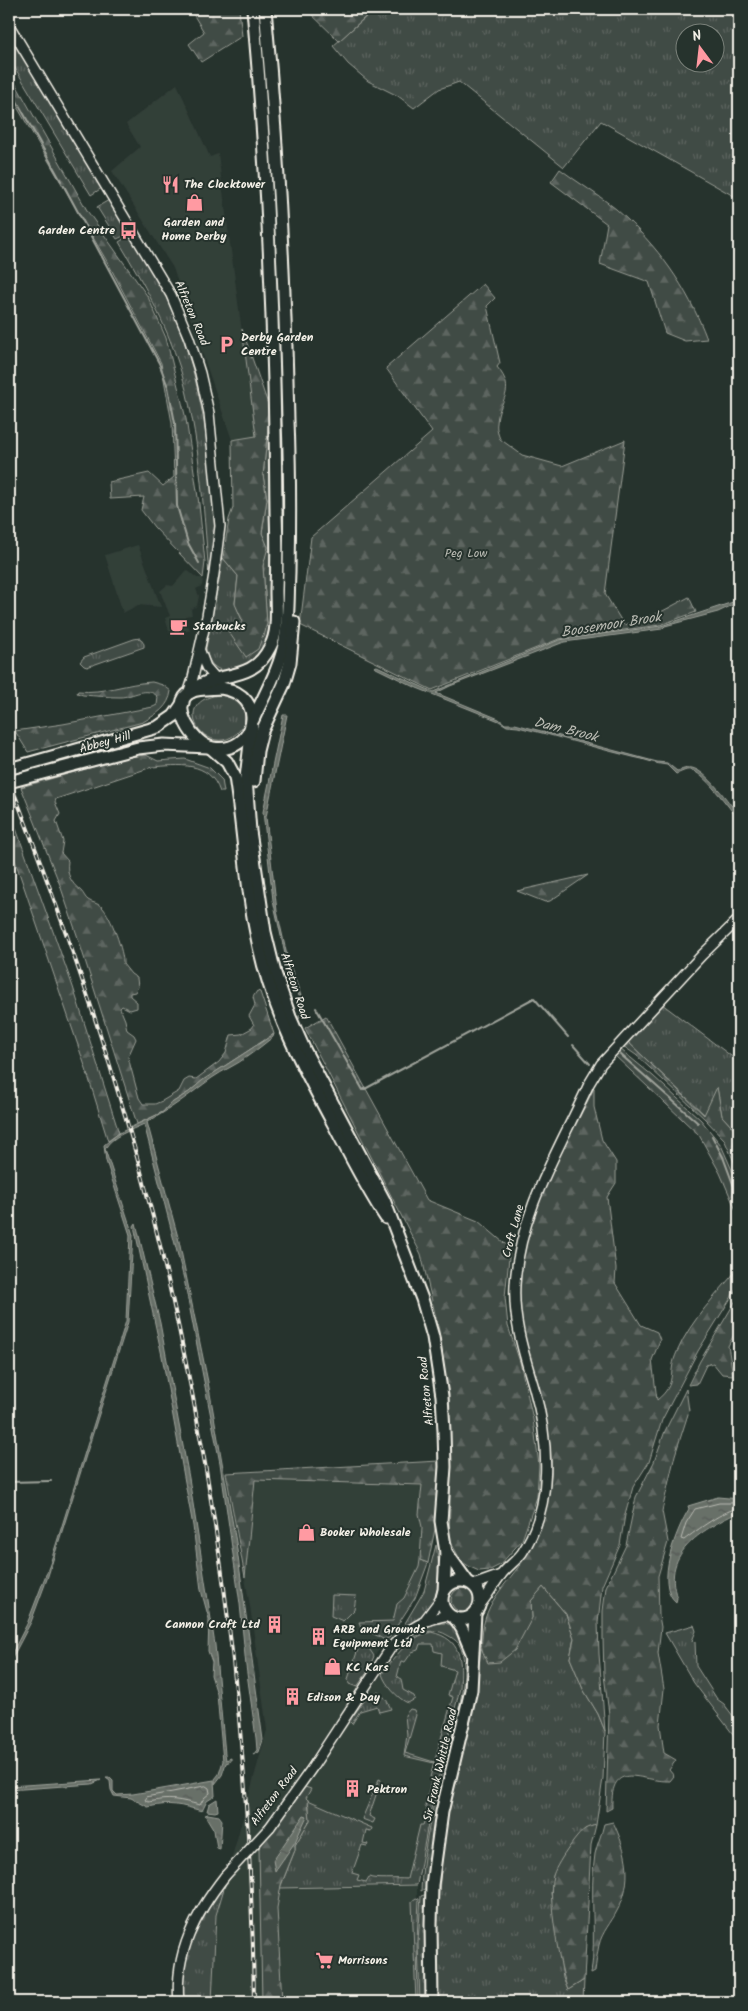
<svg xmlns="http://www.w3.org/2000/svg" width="748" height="2011" font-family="Kalam,sans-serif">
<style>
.built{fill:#333f39}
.grass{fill:url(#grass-tufts);stroke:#9a9e96;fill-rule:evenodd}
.forest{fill:url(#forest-firs);stroke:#9a9e96}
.water{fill:url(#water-ripples);stroke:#9fa39b}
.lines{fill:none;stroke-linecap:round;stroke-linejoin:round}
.shore{stroke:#bcbdb5;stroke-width:1}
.stream{stroke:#9fa39b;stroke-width:2}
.secondary-casing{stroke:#f4f1e8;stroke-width:12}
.highway-casing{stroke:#f4f1e8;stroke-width:15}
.secondary{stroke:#26332d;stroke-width:9}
.highway{stroke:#26332d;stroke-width:11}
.rail-casing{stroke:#f4f1e8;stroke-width:4}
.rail{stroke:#26332d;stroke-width:2;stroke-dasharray:5.5;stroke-linecap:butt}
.secondary-bridge-casing{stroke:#f4f1e8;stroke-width:12;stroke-linecap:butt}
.highway-bridge-casing{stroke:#f4f1e8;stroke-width:15;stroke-linecap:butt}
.secondary-bridge{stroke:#26332d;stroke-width:9}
.highway-bridge{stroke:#26332d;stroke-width:11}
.labels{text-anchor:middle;stroke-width:4;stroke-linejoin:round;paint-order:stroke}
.poi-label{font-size:12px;font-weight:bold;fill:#f4f1e8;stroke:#26332d;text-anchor:start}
.street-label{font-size:12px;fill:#f4f1e8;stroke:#26332d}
.park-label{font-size:12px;fill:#bebfb7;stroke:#26332d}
.water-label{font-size:14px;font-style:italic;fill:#bcbdb5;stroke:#26332d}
</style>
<defs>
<pattern id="grass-tufts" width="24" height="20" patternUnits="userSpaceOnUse" patternTransform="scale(1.25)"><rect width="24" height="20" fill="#414b45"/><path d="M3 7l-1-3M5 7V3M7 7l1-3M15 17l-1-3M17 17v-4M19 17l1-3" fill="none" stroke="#5d6560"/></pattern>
<pattern id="forest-firs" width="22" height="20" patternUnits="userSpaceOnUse" patternTransform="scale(1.25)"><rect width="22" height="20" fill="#414b45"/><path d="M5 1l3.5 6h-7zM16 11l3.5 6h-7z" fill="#5d6560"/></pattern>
<pattern id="water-ripples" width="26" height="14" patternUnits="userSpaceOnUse" patternTransform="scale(1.25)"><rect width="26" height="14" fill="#676f68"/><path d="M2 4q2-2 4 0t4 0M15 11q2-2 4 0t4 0" fill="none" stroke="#565a55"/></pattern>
</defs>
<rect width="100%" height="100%" fill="#26332d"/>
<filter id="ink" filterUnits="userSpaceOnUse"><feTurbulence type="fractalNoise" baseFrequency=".02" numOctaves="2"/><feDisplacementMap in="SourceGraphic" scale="10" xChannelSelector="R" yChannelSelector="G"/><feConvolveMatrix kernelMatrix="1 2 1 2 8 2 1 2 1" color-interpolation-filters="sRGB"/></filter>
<g filter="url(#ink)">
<!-- built -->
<g class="built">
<polygon points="177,84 210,157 218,154 256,436 232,440 173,268 112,171 140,147 126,124"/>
<polygon points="138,545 161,607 138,605 123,613 105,555"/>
<polygon points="187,570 197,578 203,578 202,586 196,589 199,596 197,606 191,609 192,615 185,616 190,630 171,637 165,618 170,616 160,591 167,585 173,586"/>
<polygon points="439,1461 435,1530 428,1563 415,1598 389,1638 374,1656 352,1698 259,1832 261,1888 272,1836 370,1690 402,1649 425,1633 431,1632 443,1635 454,1643 460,1660 460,1688 430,1813 417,1885 418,2002 212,2002 216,1915 267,1730 250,1606 226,1473"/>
</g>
<!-- grass -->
<g class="grass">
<path d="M375,9H739V199L601,121L564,167L459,82L439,89L414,108L398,96L368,81L348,64L333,46ZM686,32H716V62H686Z"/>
<polygon points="9,33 102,188 91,195 9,58"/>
<polygon points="109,200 128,230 128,234 117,239 97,207"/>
<path d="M130,235C137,240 144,257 150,266C189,335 203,398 211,476C214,509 218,542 209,575C203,506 200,434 180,368C166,323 143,282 119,242Z"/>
<path d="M270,410V624C268,634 266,645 260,653C244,673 210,682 206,648L223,558L238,576L235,603L243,622L264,637L267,624L263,566L267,547L262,533L267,499L263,475Z"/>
<polygon points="140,638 144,644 144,647 87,667 84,666 80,662 84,657 134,639"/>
<path d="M219,695C238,697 254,714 239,731C209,763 166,702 219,695Z"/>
<polygon points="662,1004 739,1062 739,1135 722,1116 717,1088 705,1115 627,1041"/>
<path d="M436,1545C443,1587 440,1607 401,1630L424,1591Z"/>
<polygon points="420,1560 428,1563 415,1598 389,1638 383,1639 361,1627 359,1622 393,1621 397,1604 404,1598 419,1567"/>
<polygon points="543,1587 566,1614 574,1638 570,1658 583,1689 598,1714 605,1731 603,1778 596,1825 585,1829 568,1849 553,1876 551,1893 563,1978 568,1990 584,1980 583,2002 438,2002 437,1914 442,1858 448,1812 477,1684 481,1648 489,1663 532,1618 531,1601"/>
<polygon points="332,1595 356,1596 354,1610 343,1621 331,1616"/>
<path d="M445,1623C494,1633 443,1775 437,1807C432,1832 430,1858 427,1883L426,1888L421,1891C422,1857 430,1822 437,1789C445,1756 476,1673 459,1644C456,1640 451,1637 447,1635C429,1624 411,1639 397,1650C409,1636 426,1623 445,1623Z"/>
<polygon points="694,1625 696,1631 692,1641 695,1642 696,1666 717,1699 724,1704 739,1724 739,1742 694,1683 665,1633"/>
<path d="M431,1632C462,1639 462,1660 460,1688L430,1813L417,1885L280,1888L295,1850V1845L310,1820L308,1800L372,1828L371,1831L366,1830L363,1843L368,1844L367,1846L362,1845L352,1873L359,1875L357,1880L366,1882L369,1877C375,1880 397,1878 407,1879L420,1825H423L428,1811L425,1806L432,1778L430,1777L453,1697L448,1695L455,1670L441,1666L442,1653L434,1651L433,1644H420L418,1650L412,1652L405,1662L401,1661L397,1677L401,1679L403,1690L414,1696L415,1699L408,1703C398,1699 385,1684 382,1674C396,1656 408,1637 431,1632Z"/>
<polygon points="360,1643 368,1647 374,1656 368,1671 357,1687 349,1684 348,1679"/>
<polygon points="378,1692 386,1699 391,1709 379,1712 377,1706 360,1711 352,1724 349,1721 368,1696"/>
<polygon points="410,1709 414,1710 416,1715 405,1753 434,1762 434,1763 404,1756 407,1735 405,1715"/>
<polygon points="379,1779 381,1780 369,1816 375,1819 373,1823 362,1819"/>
<path d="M226,1882L216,1915L212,2002H182C183,1947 193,1926 226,1882Z"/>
<polygon points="427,1894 426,2002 420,2002 418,1943 421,1896"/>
<polygon points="416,1898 419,1899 417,1941 418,2002 416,2002 412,1901"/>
</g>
<!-- forest -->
<g class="forest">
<polygon points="190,9 239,9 242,36 201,62 189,44 204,32"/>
<polygon points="306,9 374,9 339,41"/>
<polygon points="9,72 88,212 148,297 166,338 186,419 199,504 205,562 203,578 154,527 141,510 144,497 110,499 109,482 149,473 163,486 174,477 172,423 161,363 109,265 9,93"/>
<path d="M560,169C578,183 599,195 616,209C658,246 687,286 707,339L685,341L665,333L649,282L600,264L607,224L551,182Z"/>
<path d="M483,284L495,298L487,306L500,363L497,367C518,392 498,400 497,423C496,428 498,434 500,439L522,455L562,466L625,440L605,594L624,625L659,613L689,597L696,612L660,625L559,639L432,690L300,625L311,537L432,432L386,368Z"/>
<polygon points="242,329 270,410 263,475 267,499 262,533 268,547 263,566 267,624 258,649 246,657 228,631 243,622 235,604 238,576 223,558 229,519 233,508 232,440 256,436"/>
<path d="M152,682L163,685L171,691C169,707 157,714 143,722L28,752L15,731L63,724L153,707L157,705L158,697C147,685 133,697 120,697C108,697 96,696 83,695L77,693L78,691C104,694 126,683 152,682Z"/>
<path d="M146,755L158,761L185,759L210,768L222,780L224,792H220C209,760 179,765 152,767L56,799L55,802L60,814L56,821L63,841L61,853L68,861C66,874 71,883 81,891C84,894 85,898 88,900C92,903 98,903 102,907C111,916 124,952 123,964L131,974L137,978L138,987L135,992L130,993V996L137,1002V1008L130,1010L122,1006L120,1008L125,1020L127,1030L134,1035L136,1039L128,1057L139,1098L143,1104H155L162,1101L179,1091L184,1081L189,1078L196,1079L219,1062L226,1053L231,1035L241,1034L252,1028L254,1025L249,1016L255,1005L253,997L257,991L260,992L274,1034L203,1080L189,1092L170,1104L163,1112L137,1124L77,935L60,885L21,787L129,757Z"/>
<polygon points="9,809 73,987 119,1133 108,1141 85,1066 9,843"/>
<polygon points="588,875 550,901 545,902 517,891"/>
<polygon points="326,1016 427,1200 478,1221 510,1248 505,1297 508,1326 520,1362 533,1419 539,1465 537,1497 522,1540 500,1565 490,1570 479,1571 470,1567 461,1561 449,1539 451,1468 449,1410 439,1331 421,1254 305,1028"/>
<polygon points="627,1041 704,1115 717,1087 722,1116 739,1135 739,1173 724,1139 705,1119 636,1055 623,1046"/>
<polygon points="620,1049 653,1076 701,1120 721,1145 739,1186 739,1217 720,1173 699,1135 614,1055"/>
<path d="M594,1088V1107L602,1140L616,1162V1183L607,1197L616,1269L615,1283L641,1325L657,1332L660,1340L652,1360L657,1400C678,1383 667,1373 677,1352C691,1319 718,1294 739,1267V1285L698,1351L662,1420L649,1462L633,1487L625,1515L620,1545L602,1586L598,1622L599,1654L605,1731L598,1714L583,1689L570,1658L574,1638L566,1614L543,1587L531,1601L532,1618L515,1650L500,1662L488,1663C486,1658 483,1654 482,1649C481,1646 482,1641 482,1638C483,1599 512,1581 530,1550C540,1532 547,1506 550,1485C558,1423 524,1368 518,1307C517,1300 519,1292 519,1285C524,1214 564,1150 594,1088Z"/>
<polygon points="739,1295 739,1325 728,1346 733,1375 722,1374 713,1363 706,1365 697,1384 688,1385 700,1361"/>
<path d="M686,1389L689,1411L675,1455L662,1511L668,1542L658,1576L659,1616L661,1627L658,1653L664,1689L660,1725L664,1753L676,1760L669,1770L674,1776L670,1781C641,1782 610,1758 612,1808L606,1811L609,1714L604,1675L603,1638V1611L606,1587L626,1545L636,1497L654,1462L665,1431Z"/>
<polygon points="439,1461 435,1529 428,1563 420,1560 422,1527 419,1514 422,1485 255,1480 245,1577 226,1473"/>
<circle cx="463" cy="1600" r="12"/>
<polygon points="305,1787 311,1789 306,1798 308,1800 310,1820 295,1845 295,1850 281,1885 277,1908 282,2002 262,2002 259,1848"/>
<path d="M613,1822C627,1851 634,1881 617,1911C611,1923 602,1932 599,1945C597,1954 596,1963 595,1972L591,1974C597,1935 589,1894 595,1854C597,1844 602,1834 604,1824Z"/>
<path d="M596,1825L591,1845L584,1980L568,1990C560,1971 547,1895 553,1876C555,1866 577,1834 585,1829C588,1827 593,1826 596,1825Z"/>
</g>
<!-- water -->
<g class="water">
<path d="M739,600V602L718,612L665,626L662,629L564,642L450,686L436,693L499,719L505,724H515L657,762L667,763L677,771C682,770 687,767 692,768C707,771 729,803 739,815V820C730,809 703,771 690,770C686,769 680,773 676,774L667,765C655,764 645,759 633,757C595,748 557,736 518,727L507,726L499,721L417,688L374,667L377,666L433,692L559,640L661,626Z"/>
<polygon points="283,715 287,715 266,817 277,911 288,960 305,1007 305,1014 296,1021 295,1018 302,1013 303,1007 287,963 273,900 263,812"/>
<path d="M274,1034L273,1037C265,1043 257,1050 248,1056C237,1065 223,1070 212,1078C190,1094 170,1110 147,1122L179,1241L208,1382L236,1542L263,1740L259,1752L253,1755L257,1750L256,1738L246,1666L240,1604L220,1463L184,1279L144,1124C132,1130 111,1136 105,1149L133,1235L128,1322L47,1579L31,1622L9,1664V1659L27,1624L50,1564L126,1321L130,1235L106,1161L104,1145L119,1133L163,1112L170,1104L189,1092L203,1080Z"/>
<polygon points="136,1223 160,1323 189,1478 215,1645 225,1754 226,1760 231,1758 231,1761 226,1763 222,1775 215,1784 215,1779 219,1774 223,1761 217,1694 211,1675 212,1662 208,1651 209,1619 201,1590 193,1526 162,1356 134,1226"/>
<path d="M718,1497L739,1499V1512C706,1528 660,1551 677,1598L676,1602C654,1584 677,1528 689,1509L688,1506Z"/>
<path d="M106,1778H110L113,1781V1791L117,1795L133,1794L214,1780L215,1796L207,1801L202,1811C180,1805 171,1802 148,1807L131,1798L114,1796L111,1790L110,1781Z"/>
<polygon points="101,1780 92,1784 9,1790 9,1786"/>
<polygon points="217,1799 218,1811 215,1812 207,1811 209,1804"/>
<polygon points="208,1814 219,1816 222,1820 220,1849 217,1848 214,1830 205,1815"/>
<polygon points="304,1815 307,1816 295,1842 275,1871 273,1860"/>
</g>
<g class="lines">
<!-- shore -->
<g class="shore">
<path d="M739,1503H719L695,1509L686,1523L681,1539L684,1540C697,1530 724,1510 739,1508"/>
<path d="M206,1786L209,1788L210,1793L204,1798L200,1805C179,1800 170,1797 149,1802L145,1800L147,1797Z"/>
</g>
<!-- stream -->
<g class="stream">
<polyline points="9,87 61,181"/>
<polyline points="64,186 159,363 168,387 175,423 177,506 188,543 199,563"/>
<polyline points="316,1008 363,1090 534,998 568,1037"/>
<polyline points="573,1045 590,1064"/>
<polyline points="620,1054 698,1123"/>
<polyline points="712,1136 723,1157 739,1200"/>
<polyline points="9,1482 51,1481"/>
</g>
<defs>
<g id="secondary">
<polyline points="9,25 171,295 189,338 200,373 209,413 220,526 214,574 207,616 192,682 188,694"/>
<polyline points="200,651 206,667 219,682"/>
<polyline points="473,1585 501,1575"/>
<path d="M479,1606C488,1596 493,1585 501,1575C507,1567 516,1561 522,1553C554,1505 549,1441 534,1388C524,1354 513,1321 515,1285C519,1212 560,1148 589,1084L601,1064L702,955L739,919"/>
<polyline points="424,1621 442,1597"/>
<path d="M270,1827L312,1768L392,1646C407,1629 427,1618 450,1615"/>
<path d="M179,2002C174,1953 196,1913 225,1876"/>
</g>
<g id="highway">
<path d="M221,688C270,695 256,755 213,748C193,745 168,703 191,692C199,688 212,689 221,688Z"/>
<path d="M191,692C216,668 251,686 270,647C279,631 276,609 276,591C277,565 277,538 276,512C275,344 268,176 253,9"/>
<path d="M253,720C265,693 280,669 285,640C289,617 288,594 289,572C290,521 290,471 288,420C285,283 278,146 265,9"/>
<polyline points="252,726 246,778 250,831 265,932 275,973 290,1017 305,1051 384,1200 422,1299 433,1337 442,1396 444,1431 445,1467 441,1521 446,1552 444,1591"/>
<path d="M211,748L227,762L235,777C244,834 246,891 259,947C273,1011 303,1068 334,1125C350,1156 366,1188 386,1218"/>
<polyline points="9,769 158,727 174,716 183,703"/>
<polyline points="35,775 138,748 164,745 208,747"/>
<polyline points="254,781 257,751 262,731 284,684 290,663 294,622"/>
<polyline points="446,1552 467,1581"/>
<circle cx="461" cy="1600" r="19"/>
<polyline points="455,1618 462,1629 472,1653"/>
<polyline points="432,2002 431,1924 432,1885 442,1812 471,1690 475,1613"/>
</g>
</defs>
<!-- secondary casing -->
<use href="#secondary" class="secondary-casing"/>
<!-- highway casing -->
<use href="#highway" class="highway-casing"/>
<!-- secondary -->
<use href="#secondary" class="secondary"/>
<!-- highway -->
<use href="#highway" class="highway"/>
<defs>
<path id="rail" d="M9,780C65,923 115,1068 153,1217C217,1473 251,1738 254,2002"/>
</defs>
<!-- rail casing -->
<use href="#rail" class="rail-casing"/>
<!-- rail -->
<use href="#rail" class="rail"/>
<defs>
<polyline id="secondary-bridge" points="225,1876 270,1827"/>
<polyline id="highway-bridge" points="9,782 35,775"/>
</defs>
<!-- secondary-bridge casing -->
<use href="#secondary-bridge" class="secondary-bridge-casing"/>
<!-- highway-bridge casing -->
<use href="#highway-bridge" class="highway-bridge-casing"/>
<!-- secondary-bridge -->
<use href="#secondary-bridge" class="secondary-bridge"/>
<!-- highway-bridge -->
<use href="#highway-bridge" class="highway-bridge"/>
</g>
</g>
<!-- icons -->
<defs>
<symbol id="restaurant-bare" viewBox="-9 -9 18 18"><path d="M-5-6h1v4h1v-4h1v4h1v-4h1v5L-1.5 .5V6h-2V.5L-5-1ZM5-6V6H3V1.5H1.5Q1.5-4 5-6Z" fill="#ff9aa2" stroke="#26332d" stroke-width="2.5" paint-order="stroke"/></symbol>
<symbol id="shop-bare" viewBox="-9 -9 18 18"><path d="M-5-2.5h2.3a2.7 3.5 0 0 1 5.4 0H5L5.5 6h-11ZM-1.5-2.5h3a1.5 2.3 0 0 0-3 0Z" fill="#ff9aa2" stroke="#26332d" stroke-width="2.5" paint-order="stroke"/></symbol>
<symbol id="bus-bare" viewBox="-9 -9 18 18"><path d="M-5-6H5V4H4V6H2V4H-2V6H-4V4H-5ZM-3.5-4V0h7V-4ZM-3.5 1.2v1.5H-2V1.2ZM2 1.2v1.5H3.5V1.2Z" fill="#ff9aa2" stroke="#26332d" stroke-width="2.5" paint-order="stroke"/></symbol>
<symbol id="parking-bare" viewBox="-9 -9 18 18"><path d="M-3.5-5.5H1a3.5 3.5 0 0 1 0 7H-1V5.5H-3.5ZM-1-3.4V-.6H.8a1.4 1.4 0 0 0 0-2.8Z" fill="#ff9aa2" stroke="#26332d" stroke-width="2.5" paint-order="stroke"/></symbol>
<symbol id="cafe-bare" viewBox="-9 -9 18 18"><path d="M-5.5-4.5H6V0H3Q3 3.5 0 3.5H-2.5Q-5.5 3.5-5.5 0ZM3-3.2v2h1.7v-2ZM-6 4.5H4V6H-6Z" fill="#ff9aa2" stroke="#26332d" stroke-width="2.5" paint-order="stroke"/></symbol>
<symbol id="building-bare" viewBox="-9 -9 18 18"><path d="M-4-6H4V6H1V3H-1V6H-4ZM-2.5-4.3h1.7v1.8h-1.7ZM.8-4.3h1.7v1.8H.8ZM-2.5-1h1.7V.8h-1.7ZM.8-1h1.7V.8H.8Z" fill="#ff9aa2" stroke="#26332d" stroke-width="2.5" paint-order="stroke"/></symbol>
<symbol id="supermarket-bare" viewBox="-9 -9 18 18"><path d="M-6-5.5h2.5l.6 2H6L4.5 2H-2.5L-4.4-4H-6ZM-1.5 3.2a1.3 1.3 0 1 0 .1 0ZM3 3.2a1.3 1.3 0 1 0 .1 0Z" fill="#ff9aa2" stroke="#26332d" stroke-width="2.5" paint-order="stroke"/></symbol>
</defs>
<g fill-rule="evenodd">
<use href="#restaurant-bare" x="158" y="172" width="25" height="25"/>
<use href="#shop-bare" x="182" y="190" width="25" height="25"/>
<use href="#bus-bare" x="116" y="218" width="25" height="25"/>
<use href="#parking-bare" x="214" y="332" width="25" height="25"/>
<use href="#cafe-bare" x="166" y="614" width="25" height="25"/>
<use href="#shop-bare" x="294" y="1520" width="25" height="25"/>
<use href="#building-bare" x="262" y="1612" width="25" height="25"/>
<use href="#building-bare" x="306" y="1624" width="25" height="25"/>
<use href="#shop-bare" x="320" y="1654" width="25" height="25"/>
<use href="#building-bare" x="280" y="1684" width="25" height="25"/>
<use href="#building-bare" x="340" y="1776" width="25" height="25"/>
<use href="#supermarket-bare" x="312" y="1948" width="25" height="25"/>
</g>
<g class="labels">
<!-- poi labels -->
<g class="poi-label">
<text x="184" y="188">The Clocktower</text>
<text x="194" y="226" text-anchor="middle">Garden and<tspan x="194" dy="14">Home Derby</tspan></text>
<text x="115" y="234" text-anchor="end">Garden Centre</text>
<text x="241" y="341">Derby Garden<tspan x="241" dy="14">Centre</tspan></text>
<text x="193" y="630">Starbucks</text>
<text x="320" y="1536">Booker Wholesale</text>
<text x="260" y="1628" text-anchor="end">Cannon Craft Ltd</text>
<text x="333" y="1633">ARB and Grounds<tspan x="333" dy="14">Equipment Ltd</tspan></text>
<text x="346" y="1671">KC Kars</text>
<text x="307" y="1701">Edison &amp; Day</text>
<text x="367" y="1793">Pektron</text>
<text x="338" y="1964">Morrisons</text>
</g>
<!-- street labels -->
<g class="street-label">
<text transform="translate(192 313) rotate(67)" y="4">Alfreton Road</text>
<text transform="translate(105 742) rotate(-15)" y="4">Abbey Hill</text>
<text transform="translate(295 986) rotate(72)" y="4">Alfreton Road</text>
<text transform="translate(513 1231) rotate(-75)" y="4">Croft Lane</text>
<text transform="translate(426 1391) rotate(-96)" y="4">Alfreton Road</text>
<text transform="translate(440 1765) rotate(-77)" y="4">Sir Frank Whittle Road</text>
<text transform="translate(274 1796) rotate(-53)" y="4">Alfreton Road</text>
</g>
<!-- park labels -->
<g class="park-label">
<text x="466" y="557">Peg Low</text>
</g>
<!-- water labels -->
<g class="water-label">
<text transform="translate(611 624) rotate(-9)" y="5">Boosemoor Brook</text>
<text transform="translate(566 729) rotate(14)" y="5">Dam Brook</text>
</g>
</g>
<!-- margin -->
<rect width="748" height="2011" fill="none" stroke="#26332d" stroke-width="30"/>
<rect x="15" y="15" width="718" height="1981" fill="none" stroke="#f4f1e8" stroke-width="2" filter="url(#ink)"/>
<!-- north arrow -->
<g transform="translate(700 48) rotate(345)"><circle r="24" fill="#26332d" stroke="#787f78"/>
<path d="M0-4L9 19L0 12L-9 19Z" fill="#ff9aa2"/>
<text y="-8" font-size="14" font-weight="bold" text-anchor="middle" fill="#f4f1e8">N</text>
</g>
</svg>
